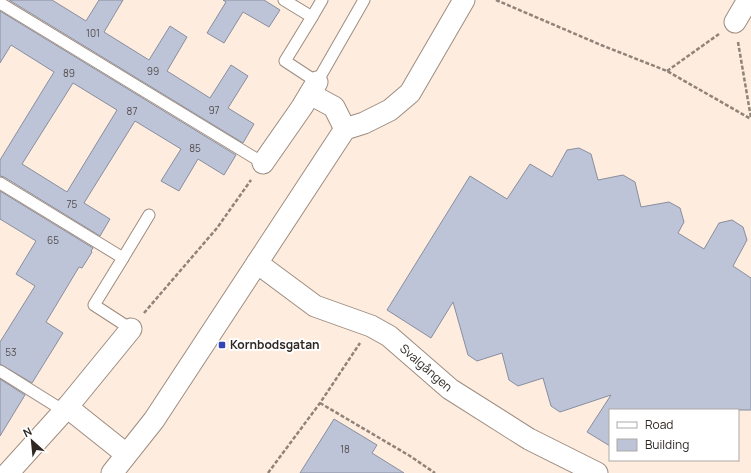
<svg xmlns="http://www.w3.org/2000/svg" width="751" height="473" font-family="Manrope,sans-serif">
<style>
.building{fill:#bec4d7;stroke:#888e9f;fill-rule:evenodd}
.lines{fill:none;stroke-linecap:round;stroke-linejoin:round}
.service-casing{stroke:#9d8d80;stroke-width:13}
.minor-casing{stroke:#9d8d80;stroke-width:23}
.path{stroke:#8f837a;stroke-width:2.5;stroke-dasharray:4 2;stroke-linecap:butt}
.service{stroke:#fff;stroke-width:11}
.minor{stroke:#fff;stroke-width:21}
.poi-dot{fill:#3246b8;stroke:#fff;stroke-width:1.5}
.labels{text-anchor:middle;stroke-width:4;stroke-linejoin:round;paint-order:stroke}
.number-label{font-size:10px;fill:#524e4f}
.poi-label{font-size:12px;font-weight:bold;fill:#2e2722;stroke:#fff;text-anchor:start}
.street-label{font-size:12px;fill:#2e2722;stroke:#fff}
</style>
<rect width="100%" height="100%" fill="#feecde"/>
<!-- building -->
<g class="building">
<polygon points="9,0 52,0 86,21 99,0 123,0 104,32 149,60 170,26 187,37 167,71 210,98 231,65 248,76 228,108 254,124 243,143"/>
<polygon points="223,0 264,0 280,10 269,27 243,12 224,43 207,33 226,2"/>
<path d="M0,11L236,155L224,175L198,159L179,191L161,181L181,149L135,121L84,203L110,219L100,236L4,177L0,176V160L54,72L11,45L0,63ZM73,83L117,110L67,192L22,164Z"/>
<polygon points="579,148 591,154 598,180 623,175 635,182 641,207 669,202 680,208 684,222 678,233 704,249 719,223 732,220 743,227 747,240 733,266 751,278 751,410 610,410 610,446 587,432 611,395 560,412 551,406 543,378 518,386 509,380 502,353 477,361 468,355 453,302 431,338 387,310 470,176 507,199 530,164 552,177 567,150"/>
<polygon points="0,191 93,248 91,251 92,252 82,268 79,267 46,322 63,333 32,383 0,364 0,342 35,286 16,274 36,241 0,219"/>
<polygon points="0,379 25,395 0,436"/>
<polygon points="334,419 377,445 372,453 404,473 300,473"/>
</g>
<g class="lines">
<defs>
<g id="service">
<polyline points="284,0 312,17 285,61 317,82 364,0"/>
<polyline points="0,3 263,163"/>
<polyline points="312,17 322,0"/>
<polyline points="0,183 123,258 94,305 131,329"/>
<polyline points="123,258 149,215"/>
<polyline points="0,371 64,411"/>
</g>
<g id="minor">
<polyline points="735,22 748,0"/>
<polyline points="310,94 334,107 345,129"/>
<polyline points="263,163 302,107 317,82"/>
<polyline points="257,263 315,306 371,326 389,336 450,389 529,439 597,473"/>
<polyline points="67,407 126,454"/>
<polyline points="8,473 64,411 131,329"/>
<polyline points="112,473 154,420 345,129 364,123 390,110 410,93 464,0"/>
</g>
</defs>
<!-- service casing -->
<use href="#service" class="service-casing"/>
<!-- minor casing -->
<use href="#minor" class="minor-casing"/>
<!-- path -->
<g class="path">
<polyline points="496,0 601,45 667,71 751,119"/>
<polyline points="738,42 751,118"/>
<polyline points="667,71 719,34"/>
<polyline points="144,313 217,228 251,180"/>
<polyline points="320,403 410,456 435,473"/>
<polyline points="268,473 320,403 360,343"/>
</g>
<!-- service -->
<use href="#service" class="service"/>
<!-- minor -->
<use href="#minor" class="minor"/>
</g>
<!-- markers -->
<rect class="poi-dot" x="218" y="341" width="8" height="8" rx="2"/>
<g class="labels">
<!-- number labels -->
<g class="number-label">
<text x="93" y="37">101</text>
<text x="153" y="75">99</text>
<text x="69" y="77">89</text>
<text x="214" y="114">97</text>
<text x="132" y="115">87</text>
<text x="195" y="152">85</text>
<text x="72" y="208">75</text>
<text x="53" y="244">65</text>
<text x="11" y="356">53</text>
<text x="345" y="453">18</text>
</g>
<!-- poi labels -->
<g class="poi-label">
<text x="230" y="349">Kornbodsgatan</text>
</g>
<!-- street labels -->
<g class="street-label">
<text transform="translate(426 368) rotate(41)" y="4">Svalgången</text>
</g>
</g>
<!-- legend -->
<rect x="609" y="409" width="130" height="52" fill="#ffffff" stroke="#aba9a7"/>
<rect x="617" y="422" width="20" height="6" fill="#ffffff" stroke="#aba9a7"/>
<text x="645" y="429" font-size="12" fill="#2e2722">Road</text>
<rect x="617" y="439" width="20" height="12" fill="#bec4d7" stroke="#aba9a7"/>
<text x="645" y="449" font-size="12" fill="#2e2722">Building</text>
<!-- north arrow -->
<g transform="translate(32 441) rotate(333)" stroke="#ffffff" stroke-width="3" paint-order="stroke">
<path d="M0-3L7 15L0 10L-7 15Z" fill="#2e2722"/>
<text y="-6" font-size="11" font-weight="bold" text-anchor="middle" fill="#2e2722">N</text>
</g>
</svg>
